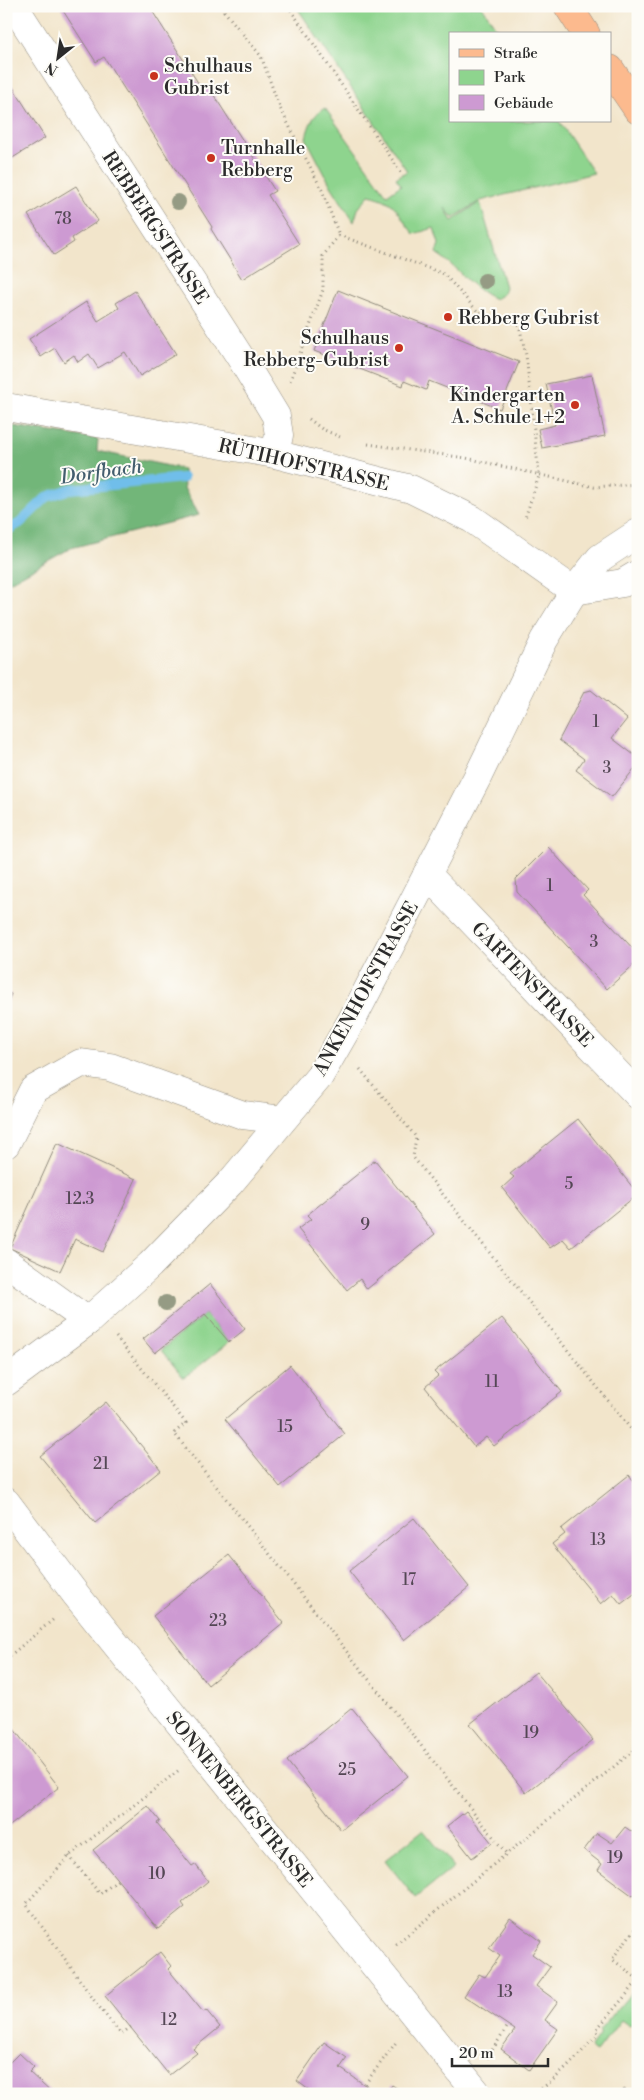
<svg xmlns="http://www.w3.org/2000/svg" width="644" height="2100" font-family="'Libre Bodoni',serif">
<style>
.green{fill:#8ed48e;stroke:#5c805c}
.forest{fill:#72b679;stroke:#4e7052}
.lines{fill:none;stroke-linecap:round;stroke-linejoin:round}
.stream{stroke:#70beea;stroke-width:10}
.building{fill:#cd9ad2}
.minor-casing{stroke:#8e887b;stroke-width:29}
.major-casing{stroke:#8e887b;stroke-width:29}
.path{stroke:#8e887b;stroke-width:3;stroke-dasharray:1 4;stroke-linecap:butt}
.minor{stroke:#fff;stroke-width:28}
.major{stroke:#fcba8e;stroke-width:28}
.tree{fill:#959b84}
.poi-dot{fill:#c8321e;stroke:#fdfcf7;stroke-width:2}
.labels{text-anchor:middle;stroke-width:4;stroke-linejoin:round;paint-order:stroke}
.number-label{font-size:16px;fill:#544755}
.poi-label{font-size:19px;fill:#2b2b2b;stroke:#fdfcf7;text-anchor:start}
.street-label{font-size:19px;fill:#2b2b2b;stroke:#fdfcf7}
.water-label{font-size:20px;font-style:italic;fill:#435e6e;stroke:#fdfcf7}
</style>
<rect width="100%" height="100%" fill="#fdfcf7"/>
<filter id="ink" filterUnits="userSpaceOnUse"><feTurbulence type="fractalNoise" baseFrequency=".02" numOctaves="2"/><feDisplacementMap in="SourceGraphic" scale="10" xChannelSelector="R" yChannelSelector="G"/><feConvolveMatrix kernelMatrix="1 2 1 2 8 2 1 2 1" color-interpolation-filters="sRGB"/></filter>
<filter id="wash" filterUnits="userSpaceOnUse"><feTurbulence type="fractalNoise" baseFrequency=".0096" numOctaves="4" result="noise"/><feDisplacementMap in="SourceGraphic" scale="20" xChannelSelector="R" yChannelSelector="G"/><feGaussianBlur stdDeviation="1.12" result="paint"/><feColorMatrix in="noise" values="0 0 0 0 0 0 0 0 0 0 0 0 0 0 0 0 0 1.4 0 .05"/><feComposite in="paint" operator="in"/></filter>
<g filter="url(#wash)">
<rect width="100%" height="100%" fill="#f2e5cb"/>
<!-- green -->
<g class="green">
<path d="M296,6H482L500,34H450V121H559L594,173L480,201L453,218L445,208L452,221L480,202L505,287L503,294L495,299C471,289 458,267 436,253L439,244L434,228L414,234C396,214 401,202 369,195L358,209L354,222L331,186L306,138C309,125 313,114 325,108L387,195L401,185L396,178L407,171Z"/>
<polygon points="205,1314 229,1342 184,1378 161,1350"/>
<polygon points="423,1830 454,1867 415,1898 385,1860"/>
<polygon points="638,1985 638,2023 628,2025 621,2020 596,2052 590,2048 601,2033 599,2031"/>
</g>
<!-- forest -->
<polygon class="forest" points="6,425 98,439 97,451 183,469 184,488 199,515 71,548 6,584"/>
<g class="lines">
<!-- stream -->
<polyline class="stream" points="6,531 20,523 47,497 70,489 183,478"/>
</g>
<g id="blocks">
<!-- building -->
<g class="building">
<polygon points="60,6 149,6 202,89 208,86 275,191 268,195 299,244 242,279 211,229 212,227 104,57 96,62"/>
<polygon points="9,81 45,138 6,162 6,83"/>
<polygon points="76,186 98,221 72,238 74,242 54,255 28,215"/>
<polygon points="338,290 519,362 500,409 429,381 426,390 404,381 403,386 314,351"/>
<polygon points="135,291 176,354 140,376 125,352 98,368 89,354 78,362 74,355 64,362 55,348 41,357 29,339 86,302 98,321 119,308 116,303"/>
<polygon points="592,375 605,436 542,448 538,429 555,425 546,384"/>
<polygon points="591,690 627,719 612,738 638,758 638,764 612,797 576,770 584,759 559,740 584,692"/>
<polygon points="548,847 588,890 583,895 638,954 638,961 607,989 517,892 516,879"/>
<polygon points="6,992 11,994 6,1006"/>
<polygon points="578,1119 638,1194 571,1248 563,1239 550,1248 502,1188 514,1177 510,1174"/>
<polygon points="57,1143 136,1179 103,1252 75,1239 60,1271 10,1248"/>
<polygon points="375,1160 435,1234 367,1289 360,1279 347,1290 298,1229 311,1219 307,1215"/>
<polygon points="210,1284 245,1329 229,1342 205,1314 155,1353 143,1339"/>
<polygon points="502,1318 562,1392 494,1446 486,1437 474,1447 425,1387 438,1376 434,1372"/>
<polygon points="290,1365 345,1434 280,1487 225,1419"/>
<polygon points="106,1402 161,1470 95,1523 40,1456"/>
<polygon points="629,1475 638,1486 638,1591 621,1604 613,1594 601,1604 552,1544 565,1534 561,1529"/>
<polygon points="414,1518 469,1587 404,1640 349,1571"/>
<polygon points="229,1555 284,1623 208,1685 153,1616"/>
<polygon points="536,1672 593,1740 526,1793 470,1724"/>
<polygon points="352,1708 408,1776 341,1830 287,1761"/>
<polygon points="6,1719 59,1787 6,1829"/>
<polygon points="148,1806 160,1821 157,1823 192,1866 195,1864 208,1881 182,1903 185,1907 158,1929 93,1850"/>
<polygon points="466,1811 492,1843 472,1858 447,1826"/>
<polygon points="625,1827 638,1836 638,1890 633,1896 598,1870 602,1864 584,1850 597,1833 612,1843"/>
<polygon points="510,1918 541,1941 532,1954 550,1967 536,1986 558,2002 545,2020 558,2029 529,2070 501,2049 515,2030 464,1996 479,1974 485,1977 500,1956 489,1948"/>
<polygon points="160,1952 171,1966 168,1969 203,2012 206,2010 220,2027 193,2049 197,2053 169,2075 105,1996"/>
<polygon points="324,2042 347,2058 340,2068 378,2094 306,2094 309,2090 297,2081"/>
<polygon points="19,2053 34,2067 29,2072 53,2094 6,2094 6,2066"/>
<polygon points="392,2085 406,2094 386,2094"/>
<polygon points="624,2089 632,2094 621,2094"/>
</g>
</g>
</g>
<g filter="url(#ink)">
<use href="#blocks" fill-opacity="0" stroke="#8e887b" stroke-width="1"/>
<g class="lines">
<defs>
<g id="minor">
<polyline points="14,6 242,360 276,416 279,435 275,454"/>
<polyline points="6,407 275,454 411,489 472,519 574,591 623,583 638,574"/>
<polyline points="427,874 638,1095"/>
<polyline points="6,1144 33,1090 81,1063 110,1067 243,1115 282,1120"/>
<polyline points="6,1262 88,1321"/>
<polyline points="6,1382 88,1321 150,1265 230,1183 319,1077 353,1018 479,774 544,640 574,591 600,558 638,533"/>
<polyline points="6,1502 77,1596 478,2094"/>
</g>
<g id="major">
<polyline points="568,6 586,34"/>
<polyline points="610,69 638,110"/>
</g>
</defs>
<!-- minor casing -->
<use href="#minor" class="minor-casing"/>
<!-- major casing -->
<use href="#major" class="major-casing"/>
<!-- path -->
<g class="path">
<polyline points="225,6 224,11 261,56 279,106 322,190 339,235 323,256 323,290 290,381"/>
<polyline points="288,6 402,174"/>
<polyline points="339,235 444,274 478,312 519,325 526,355 539,476 525,518"/>
<polyline points="309,419 322,429 340,437"/>
<polyline points="368,444 466,458 594,487 638,484"/>
<polyline points="360,1069 416,1137 413,1157 638,1438"/>
<polyline points="116,1337 186,1423 174,1433 506,1853"/>
<polyline points="6,1659 55,1618"/>
<polyline points="69,1856 100,1894 118,1880"/>
<polyline points="638,1925 612,1959 638,1979"/>
<polyline points="396,1944 638,1747"/>
<polyline points="131,2027 121,2034 96,2003 26,1904 69,1856 179,1770"/>
<polyline points="487,2058 508,2026"/>
<polyline points="365,2084 397,2041"/>
<path d="M533,2094C558,2079 579,2056 598,2033L596,2030L638,1981"/>
</g>
<!-- minor -->
<use href="#minor" class="minor"/>
<!-- major -->
<use href="#major" class="major"/>
</g>
<!-- trees -->
<g class="tree">
<circle cx="178" cy="202" r="8"/>
<circle cx="485" cy="281" r="8"/>
<circle cx="166" cy="1303" r="8"/>
</g>
</g>
<!-- markers -->
<g class="poi-dot">
<circle cx="154" cy="76" r="5"/>
<circle cx="211" cy="158" r="5"/>
<circle cx="448" cy="317" r="5"/>
<circle cx="399" cy="348" r="5"/>
<circle cx="575" cy="405" r="5"/>
</g>
<g class="labels">
<!-- number labels -->
<g class="number-label">
<text x="63" y="224">78</text>
<text x="596" y="727">1</text>
<text x="607" y="773">3</text>
<text x="550" y="891">1</text>
<text x="594" y="947">3</text>
<text x="569" y="1189">5</text>
<text x="80" y="1204">12.3</text>
<text x="365" y="1230">9</text>
<text x="492" y="1387">11</text>
<text x="285" y="1432">15</text>
<text x="101" y="1469">21</text>
<text x="598" y="1545">13</text>
<text x="409" y="1585">17</text>
<text x="218" y="1626">23</text>
<text x="531" y="1738">19</text>
<text x="347" y="1775">25</text>
<text x="615" y="1863">19</text>
<text x="157" y="1879">10</text>
<text x="505" y="1997">13</text>
<text x="169" y="2025">12</text>
</g>
<!-- poi labels -->
<g class="poi-label">
<text x="164" y="72">Schulhaus<tspan x="164" dy="22">Gubrist</tspan></text>
<text x="221" y="154">Turnhalle<tspan x="221" dy="22">Rebberg</tspan></text>
<text x="458" y="324">Rebberg Gubrist</text>
<text x="389" y="344" text-anchor="end">Schulhaus<tspan x="389" dy="22">Rebberg-Gubrist</tspan></text>
<text x="565" y="401" text-anchor="end">Kindergarten<tspan x="565" dy="22">A. Schule 1+2</tspan></text>
</g>
<!-- street labels -->
<g class="street-label">
<text transform="translate(156 227) rotate(57)" y="7">REBBERGSTRASSE</text>
<text transform="translate(304 464) rotate(13)" y="7">RÜTIHOFSTRASSE</text>
<text transform="translate(533 984) rotate(46)" y="7">GARTENSTRASSE</text>
<text transform="translate(365 988) rotate(-61)" y="7">ANKENHOFSTRASSE</text>
<text transform="translate(240 1799) rotate(51)" y="7">SONNENBERGSTRASSE</text>
</g>
<!-- water labels -->
<g class="water-label">
<text transform="translate(101 471) rotate(-8)" y="7">Dorfbach</text>
</g>
</g>
<!-- margin -->
<rect width="644" height="2100" fill="none" stroke="#fdfcf7" stroke-width="25"/>
<!-- legend -->
<rect x="449" y="32" width="162" height="90" fill="#fdfcf7" stroke="#a9a8a5"/>
<rect x="459" y="49" width="25" height="8" fill="#fcba8e" stroke="#a9a8a5"/>
<text x="494" y="58" font-size="15" fill="#2b2b2b">Straße</text>
<rect x="459" y="70" width="25" height="15" fill="#8ed48e" stroke="#a9a8a5"/>
<text x="494" y="82" font-size="15" fill="#2b2b2b">Park</text>
<rect x="459" y="95" width="25" height="15" fill="#cd9ad2" stroke="#a9a8a5"/>
<text x="494" y="108" font-size="15" fill="#2b2b2b">Gebäude</text>
<!-- north arrow -->
<g transform="translate(58 58) rotate(210)" stroke="#fdfcf7" stroke-width="4" paint-order="stroke">
<path d="M0-4L9 19L0 12L-9 19Z" fill="#2b2b2b"/>
<text y="-8" font-size="14" font-weight="bold" text-anchor="middle" fill="#2b2b2b">N</text>
</g>
<!-- scale -->
<path d="M452 2058v8h96v-8" fill="none" stroke="#2b2b2b" stroke-width="2.5"/>
<text x="459" y="2058" font-size="15" fill="#2b2b2b" stroke="#fdfcf7" stroke-width="4" paint-order="stroke">20 m</text>
</svg>
